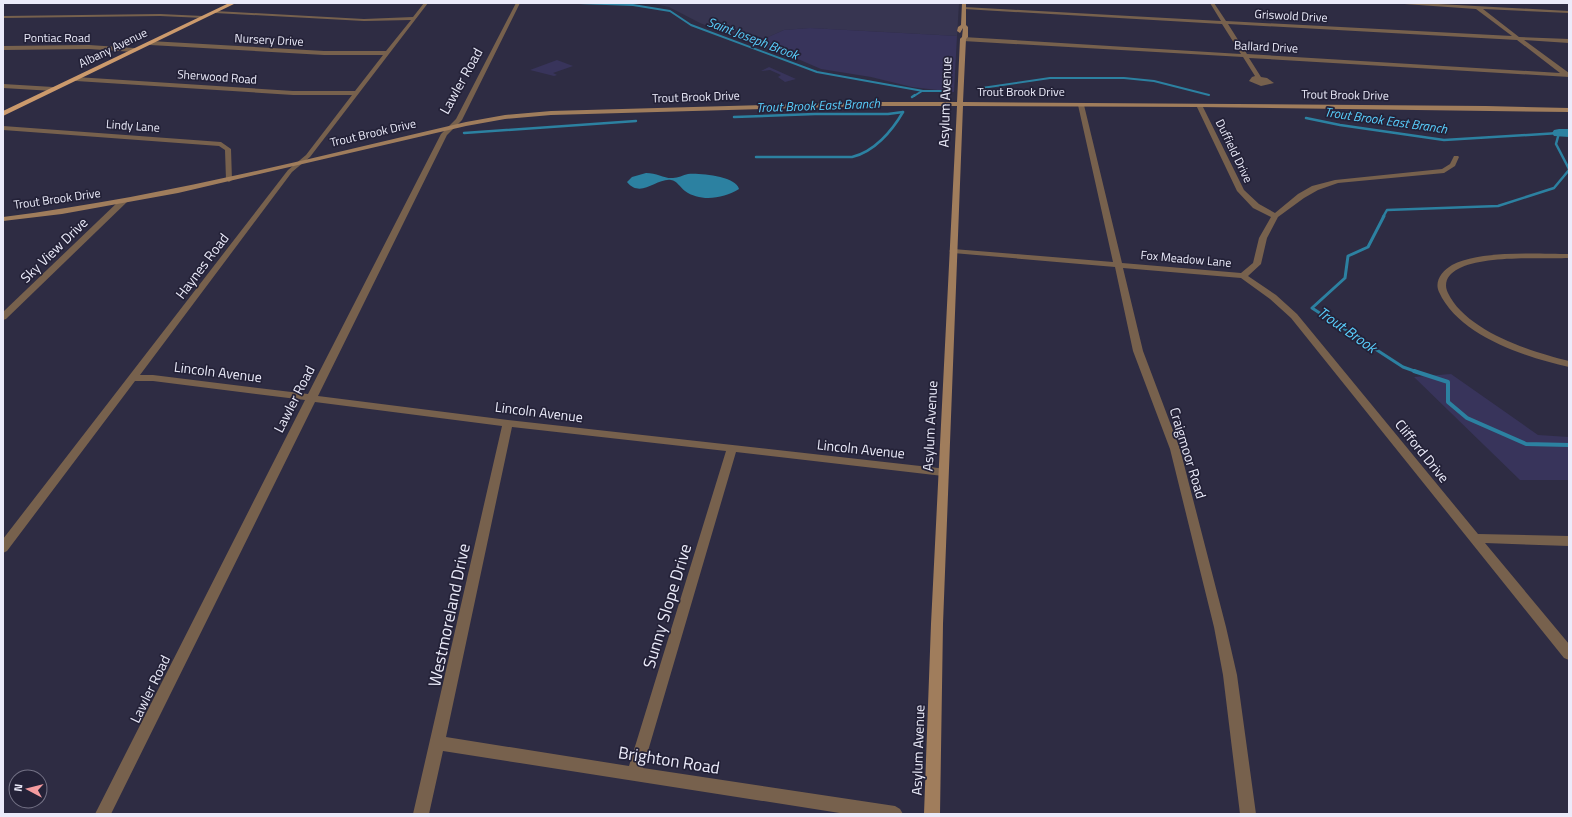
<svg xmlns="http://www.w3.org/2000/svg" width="1572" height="817" font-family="'Titillium Web',sans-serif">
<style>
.built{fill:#373551}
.green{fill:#38345b}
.water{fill:#2c81a1}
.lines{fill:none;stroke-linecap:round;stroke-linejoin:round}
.stream-far3{stroke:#2c81a1;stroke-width:2}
.stream-far2{stroke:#2c81a1;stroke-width:2.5}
.stream-far1{stroke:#2c81a1;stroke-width:3}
.stream{stroke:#2c81a1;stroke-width:4}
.river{fill:#2c81a1;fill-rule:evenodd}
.minor{fill:#77614d;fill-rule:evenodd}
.tertiary{fill:#77614d;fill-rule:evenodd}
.secondary{fill:#a07d5c;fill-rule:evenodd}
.trunk{fill:#cc9a6c;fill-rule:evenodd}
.labels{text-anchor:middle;stroke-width:3.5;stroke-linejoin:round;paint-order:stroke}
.far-street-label{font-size:12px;fill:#ebebfa;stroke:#242238}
.far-water-label{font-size:13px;font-style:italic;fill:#59cffd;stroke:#242238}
.street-label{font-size:14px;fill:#ebebfa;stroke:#242238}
.water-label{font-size:15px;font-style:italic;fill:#59cffd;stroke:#242238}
.near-street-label{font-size:17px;fill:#ebebfa;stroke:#242238}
</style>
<rect width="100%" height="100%" fill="#2e2c43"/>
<!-- built -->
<polygon class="built" points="649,3 959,3 957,36 810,28 784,30 752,44 700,23 669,7"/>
<!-- green -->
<g class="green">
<polygon points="810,28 957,36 954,92 912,87 871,77 821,69 791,56 782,56 783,53 752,44 784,30"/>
<polygon points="557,60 573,66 553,73 557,75 554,76 530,70"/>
<polygon points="769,67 796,79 785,82 778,77 781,75 770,70 761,71"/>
<polygon points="1451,374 1538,435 1569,437 1569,480 1520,480 1414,377"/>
</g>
<!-- water -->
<path class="water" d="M646,173C657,173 665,179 673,178C678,178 683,175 688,174C699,173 736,176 739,189C723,199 700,202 685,191C680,187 677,181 671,180C656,178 641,199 627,182L632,177Z"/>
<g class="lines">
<!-- stream-far3 -->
<g class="stream-far3">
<polyline points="579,3 633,5 670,11 691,25 817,72 923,91 947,91"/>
<polyline points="982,88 1050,78 1124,78 1154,81 1209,95"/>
<polyline points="914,96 922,91"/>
</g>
<!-- stream-far2 -->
<g class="stream-far2">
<polyline points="912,97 915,95"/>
<polyline points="734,117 815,114 888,114 903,112"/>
<polyline points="1306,118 1340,125 1444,140 1559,133 1556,144 1569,169"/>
<polyline points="464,133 636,121"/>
<path d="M756,157H852C874,152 892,131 903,112"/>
<polyline points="1383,217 1387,210 1498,206 1554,188 1569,170"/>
</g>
<!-- stream-far1 -->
<polyline class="stream-far1" points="1384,216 1368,247 1348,256 1345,278 1312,308 1403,367 1417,372"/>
<!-- stream -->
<polyline class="stream" points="1414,371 1448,382 1448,402 1467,418 1526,444 1569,445"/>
<!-- river -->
<polygon class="river" points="1559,129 1569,129 1569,137 1554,136 1552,133 1554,130"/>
<!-- minor -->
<g class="minor">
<path d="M424,3H428L310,157L292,172L140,375H153L308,394L441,134L456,119L516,3H520L462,120L447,135L318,396L508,420L947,469L948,472L947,475L943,476L736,452L643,768L895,806L900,809L903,814H846L443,751L429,814H413L502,426L315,402L111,814H95L305,400L153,381H135L7,551L3,553V539L288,170L306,155L352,95H293L76,81L73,79L76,77L293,91H355L383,55H324L150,45L147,43L150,41L324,51H386L411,20L364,21L215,13L213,12L215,11L364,19L413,17ZM512,427L726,451L629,766L446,737Z"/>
<path d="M1210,3H1214L1226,21L1512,36L1476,9L1390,3H1420L1569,11V13L1483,9L1519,37L1569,39V43L1524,40L1569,73V77L1249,58L1261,77L1267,78L1274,83L1261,86L1249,81L1252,77L1255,76L1243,57L963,41L960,39L963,37L1241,54L1222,24L964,9L962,8L964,7L1221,21ZM1228,24L1517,40L1560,73L1247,54Z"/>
<polygon points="89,45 134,48 137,50 134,52 89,49 3,50 3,46"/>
<polygon points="3,84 53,87 56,89 53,91 3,88"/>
<polygon points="1081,103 1084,105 1122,263 1241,273 1253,263 1259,238 1271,217 1253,208 1237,191 1196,105 1197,104 1202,105 1244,190 1259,204 1275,213 1298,194 1312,186 1335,180 1442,169 1450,164 1454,156 1458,156 1459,157 1455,166 1444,173 1338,183 1318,190 1304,198 1278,217 1267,238 1261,264 1248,276 1276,295 1297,314 1478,534 1569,536 1569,546 1485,543 1569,644 1569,660 1564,658 1291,318 1270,299 1241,278 1123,268 1143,351 1180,449 1226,627 1237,675 1256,814 1240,814 1223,675 1214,627 1170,449 1133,351 1115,267 953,253 949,251 953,249 1113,262 1078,105"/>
<polygon points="3,126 221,142 231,149 232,180 229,182 226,180 225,150 219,146 3,130"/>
<polygon points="120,200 127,202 6,319 3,320 3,312"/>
<path d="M1569,254V258C1539,259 1484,255 1458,269C1448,274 1443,283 1448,293C1466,331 1531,352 1569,361V367C1525,357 1459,336 1439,292C1434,281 1442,271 1452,265C1480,250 1537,254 1569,254Z"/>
</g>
<!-- tertiary -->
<polygon class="tertiary" points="160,14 203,16 205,17 203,18 160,16 3,18 3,16"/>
<!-- secondary -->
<path class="secondary" d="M962,3H966V25L968,27V37L966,39L963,102L1486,106L1569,108V112L1199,107L963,106L943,624L940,814H924L931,624L957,106H870L551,115L505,119L466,126L178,193L62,214L3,221V217C161,197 311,158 466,122L505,115L551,111L870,102H957L960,39L962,37L963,28L960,33L957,31L958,27L961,25Z"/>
<!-- trunk -->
<polygon class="trunk" points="229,3 236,3 3,116 3,111"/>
</g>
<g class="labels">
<!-- far-street labels -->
<g class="far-street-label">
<text transform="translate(1291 16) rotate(3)" y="4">Griswold Drive</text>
<text x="57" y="42">Pontiac Road</text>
<text transform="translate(269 40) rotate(3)" y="4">Nursery Drive</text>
<text transform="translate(1266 47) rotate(3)" y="4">Ballard Drive</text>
<text transform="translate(113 48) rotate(-26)" y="4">Albany Avenue</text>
<text transform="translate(217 77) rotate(4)" y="4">Sherwood Road</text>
<text x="1021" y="96">Trout Brook Drive</text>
<text transform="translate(1345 95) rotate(1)" y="4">Trout Brook Drive</text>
<text transform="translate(696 97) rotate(-2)" y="4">Trout Brook Drive</text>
<text transform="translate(133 126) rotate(4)" y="4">Lindy Lane</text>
<text transform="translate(373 133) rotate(-13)" y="4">Trout Brook Drive</text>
<text transform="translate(1234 151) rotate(64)" y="4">Duffield Drive</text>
<text transform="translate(57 199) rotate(-8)" y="4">Trout Brook Drive</text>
<text transform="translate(1186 259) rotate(5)" y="4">Fox Meadow Lane</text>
</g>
<!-- far-water labels -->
<g class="far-water-label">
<text transform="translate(753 38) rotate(21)" y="5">Saint Joseph Brook</text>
<text transform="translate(818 105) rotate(-2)" y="5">Trout Brook East Branch</text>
<text transform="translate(1386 120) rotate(8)" y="5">Trout Brook East Branch</text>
</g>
<!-- street labels -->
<g class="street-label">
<text transform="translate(461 81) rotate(-61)" y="5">Lawler Road</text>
<text transform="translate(945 102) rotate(-88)" y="5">Asylum Avenue</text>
<text transform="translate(54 250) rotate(-44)" y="5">Sky View Drive</text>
<text transform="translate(202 266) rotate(-53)" y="5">Haynes Road</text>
<text transform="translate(218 372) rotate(7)" y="5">Lincoln Avenue</text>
<text transform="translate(294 399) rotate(-63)" y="5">Lawler Road</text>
<text transform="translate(539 412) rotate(7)" y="5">Lincoln Avenue</text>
<text transform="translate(930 426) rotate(-87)" y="5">Asylum Avenue</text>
<text transform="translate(861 449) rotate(6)" y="5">Lincoln Avenue</text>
<text transform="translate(1422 451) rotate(51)" y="5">Clifford Drive</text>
<text transform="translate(1188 453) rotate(73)" y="5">Craigmoor Road</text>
<text transform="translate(150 689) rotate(-64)" y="5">Lawler Road</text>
<text transform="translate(918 750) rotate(-88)" y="5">Asylum Avenue</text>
</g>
<!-- water labels -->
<g class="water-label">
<text transform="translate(1347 330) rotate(35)" y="5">Trout Brook</text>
</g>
<!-- near-street labels -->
<g class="near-street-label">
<text transform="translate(667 606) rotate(-73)" y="6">Sunny Slope Drive</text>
<text transform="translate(449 615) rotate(-78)" y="6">Westmoreland Drive</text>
<text transform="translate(669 760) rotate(9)" y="6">Brighton Road</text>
</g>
</g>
<!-- border -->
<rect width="1572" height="817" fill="none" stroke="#ebebfa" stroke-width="8"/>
<!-- north arrow -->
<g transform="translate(28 789) rotate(277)"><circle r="19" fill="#242238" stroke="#747286"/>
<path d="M0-3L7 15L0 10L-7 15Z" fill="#f49b9f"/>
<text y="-6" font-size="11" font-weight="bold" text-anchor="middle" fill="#ebebfa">N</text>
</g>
</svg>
